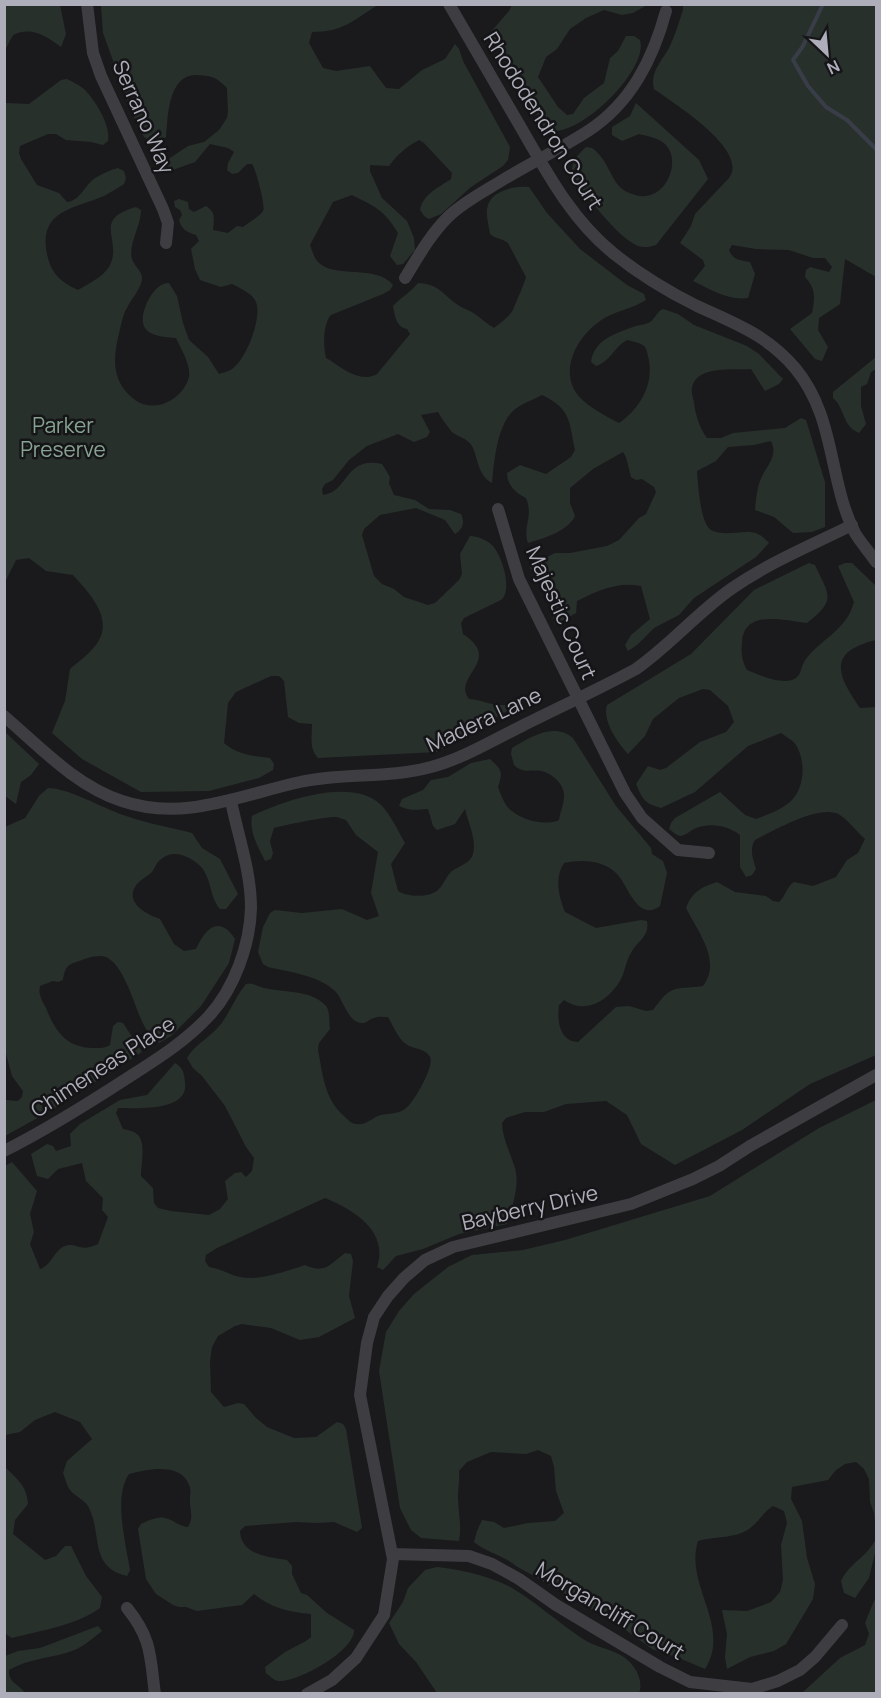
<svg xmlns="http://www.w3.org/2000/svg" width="881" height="1698" font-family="Manrope,sans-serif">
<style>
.green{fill:#28302c}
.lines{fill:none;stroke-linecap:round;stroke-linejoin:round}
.stream{stroke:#383d47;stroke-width:4}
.minor{stroke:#3e3d42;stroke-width:12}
.labels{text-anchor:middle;stroke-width:5;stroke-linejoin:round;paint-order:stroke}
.street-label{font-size:21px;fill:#aeaeba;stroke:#151517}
.park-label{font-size:21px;fill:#87a290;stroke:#151517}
</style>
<rect width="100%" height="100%" fill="#1a1a1c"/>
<!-- green -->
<g class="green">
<path d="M5,4L60,5L66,34L61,47C46,36 31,26 13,35L5,50Z"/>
<path d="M101,5H378C353,20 344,32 312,32L309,43L323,68L336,71L370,66L386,88L399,89L422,70L445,59L455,44L459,49L463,61L510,147L508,160L503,166L471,187L441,214L429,219L424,216L420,210C423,194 438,188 451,179L452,173L424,143L419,140C406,147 398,154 389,166L370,165V171L382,198L407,221L414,238L415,250L403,264L397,265L390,256L398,233C384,210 376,207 352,195L333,202L310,245C312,250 314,258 318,262C334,279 377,264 393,285L390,290L383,294L331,315C323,323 323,346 326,358C342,367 359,384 377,374L410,334L407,329C396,327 395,316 393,306C401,297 410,293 418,283C439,284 442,294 458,305C463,309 470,310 475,314C482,319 487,324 494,328C500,323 509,317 513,310C515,305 525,282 526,277L508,243C502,238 495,239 490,234C489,226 485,213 488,205C492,191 516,185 529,187L547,213L580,249L627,285L644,294L646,300C632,309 614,311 600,321C578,336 559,369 577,394C585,405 607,417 619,423C641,408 655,382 648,356C647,351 646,346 641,344C637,342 631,341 627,340C614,347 611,361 596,366L591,362C594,339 617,333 636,326C640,325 647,324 650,322C656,318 656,312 663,309L678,314L694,325L747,346L759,354L783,379L779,384L765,391L751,369C734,370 695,365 692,388C691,392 693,398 694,402C695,414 700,429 707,438H721L733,433L785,428L801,418L806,420L825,482V527L812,532L793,533L774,517L755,510C756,500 757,489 760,481C765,467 779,457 771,441L754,445L728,447L716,461L697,471C698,483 700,523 711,530C725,538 745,528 758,534C762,536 766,540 769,543L756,557L694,598L679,615L654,628L637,645L628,651L625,645L631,635L650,619L641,586C618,581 597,591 577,601L576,613L555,625L548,596L529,566L555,553H570L607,546L619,540L639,518L646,514L656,492L654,487L642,479L636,480L631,477L626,457L623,452L593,469L570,488V503L575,516C567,532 544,538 528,543C522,527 534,517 526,498C516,493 507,485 507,473L520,465L546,474L571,457L575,450C569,421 571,409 542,395C533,400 520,404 513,411C497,426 494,462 492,483C478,476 478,458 472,446C467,438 458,437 452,432C447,426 442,419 438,412L421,415L430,432L427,437L414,442L398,434L367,446L349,460L333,480L325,484L322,489L323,495C349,492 344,456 382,464L390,477L389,483L394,495L415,500L429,509L450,510L461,514C465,522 463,529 455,534L445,520L416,508L380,515L364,529L362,535L374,576L382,584L394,589L404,597L428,605L435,603L459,580L462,574L460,554L470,536C477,536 487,540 492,545C502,555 513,590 501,600L464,618L461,623L463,634C504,661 451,676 469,699C483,700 492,706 505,705L507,711L437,752L318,758C309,749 312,736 312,724L299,723L288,717L284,681L279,676H271L236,692L228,703L224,743C238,755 253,756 270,758L274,764L273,770L259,778L209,791L141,792L82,759L52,733L65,701L70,669C78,662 88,655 95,646C116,620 90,594 73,575L46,571L29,558L16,560L5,582V103L29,104L61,80L67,79C73,82 79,85 84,89C95,100 111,125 108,141L103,145L91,142L66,140L56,134H48L20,146L19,153L21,159L37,185L59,193L67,202C80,201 85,185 95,178C102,174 110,170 118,168L124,171L126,178L124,184C118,188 111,192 104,196C74,209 38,210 47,254C51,274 61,282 78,290C88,284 103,277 109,267C124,240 90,220 136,207L141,210C141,226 128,244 132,259C134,266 143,272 142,279C141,289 131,299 127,308C123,314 122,322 120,329C113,357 110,381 135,400C154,414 183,400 189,377C191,365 181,349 176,338C166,337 151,337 145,328C137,316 153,282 169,283L177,296L183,323L189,340L208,357L219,374C223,373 229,371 232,369C246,360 264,315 255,300C251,293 240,288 232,284L221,287L200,280L195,269L191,249L199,241L196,235C187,232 182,230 179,220L182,215L180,210L175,207L174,201L179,199L188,202L189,209L194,212L206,206C216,212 214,219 213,230L228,233L237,226L243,227C249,222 259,217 263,211C266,207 256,169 252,164H247L238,173L232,174L227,170L228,163L234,152L228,148L210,144L195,162L167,172L163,168L164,162L188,146L204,142L219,130L227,118L228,112L227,88C216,77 213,76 197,75C168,74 168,116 166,137L161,141L149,140L144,137L132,113L103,33Z"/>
<path d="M512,5H647L633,13L622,15L604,10L586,18L570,29L557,49L546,57L538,77L558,107L567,115L573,114L584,98L604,83L610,58L618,51L626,36H634L640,40C649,70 579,138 548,131L540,122L530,98L489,34L509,11Z"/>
<path d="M683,5H876V277L845,259L840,304L819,318L818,330L828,347L822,361L815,359L790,329L812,313C815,297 816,289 805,277L806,270L810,267L829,272L832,267L825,258H813L789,250L756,249L732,245L729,250C733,260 739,260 750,262L755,274L748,298C728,301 710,289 693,281L705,266L703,260L680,243L691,226L695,214L729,178C750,150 673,103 654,89C649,72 663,60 670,46C675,35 679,22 683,10Z"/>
<path d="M636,103L699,160L708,179L656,245C650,247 644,248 638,246C618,238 583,192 571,174C573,161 576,156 586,147L592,148C596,151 599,154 602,158C609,167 613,182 622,189C626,192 630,193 635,195C665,204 683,161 665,144C659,138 647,136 639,134L622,141L612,135V127L630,116Z"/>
<path d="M876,357V369L871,372L867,384L861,387V406L866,424L859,433C842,426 845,408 833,398V392Z"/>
<path d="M809,563L815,565C829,596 837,599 807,623C784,620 743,609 742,643C741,654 742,661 747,670C759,675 778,684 792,680C801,677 800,670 804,662C819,639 846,632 854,602L838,566L845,563H852L876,586V640C870,641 865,643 858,646C826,660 846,687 860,708L876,707V1055L810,1084L742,1130L675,1165L641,1144L627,1115L606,1101L566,1104L544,1112H525L506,1118L502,1123C503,1140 510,1152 515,1168C520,1184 512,1209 507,1224L459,1234L423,1249L396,1256L383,1270L377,1267C389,1231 354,1210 325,1198L217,1248L206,1255L205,1261L209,1267C222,1269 230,1275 240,1277C259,1281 287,1271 305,1265C325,1274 329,1265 345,1253L351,1254L353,1261L349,1296L355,1318L319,1337L300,1340L271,1328L242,1324L235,1326L218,1336L212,1347L210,1361L211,1392L224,1407L238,1403L244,1404L256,1418L267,1427L294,1438L316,1437L337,1422L343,1424L346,1429L362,1528L357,1532L334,1522L317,1523L296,1522L245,1526L240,1531C241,1555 268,1557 287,1560L292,1566V1574L301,1593L307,1595L327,1613L354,1630C355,1651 297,1683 278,1681C273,1680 270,1676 266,1673L265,1667L285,1652L306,1641L311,1637V1614C289,1612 271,1608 254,1594L242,1605L197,1611L186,1607H179L173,1605L156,1594L146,1579L138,1529L141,1524C147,1521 158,1516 165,1518C175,1520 175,1525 188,1527C193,1519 191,1513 190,1504C189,1498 192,1491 189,1485C181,1462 147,1469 129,1474C113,1497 126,1544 130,1570L127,1576C88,1567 103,1533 88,1506C83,1499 76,1497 70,1490C67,1486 65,1478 63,1473L67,1461L92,1439L80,1422L55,1412L35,1420L20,1432L5,1435V1166L12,1162L37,1191L30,1214L34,1232L30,1244L40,1269C52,1265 54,1250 65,1246C76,1242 80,1253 98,1244L108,1217L102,1210L103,1198L86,1181L82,1163L58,1169L48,1179L37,1176L31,1154L47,1144L53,1146L56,1151L71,1146L70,1134L80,1124L120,1100L147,1095L175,1063C184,1068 184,1074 185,1083C189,1112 136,1108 118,1108L116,1113L123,1129C128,1130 134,1131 138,1135C146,1143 141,1165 141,1176L153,1188L154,1203L158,1208L171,1211L209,1215L220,1209L228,1199L225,1181L235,1173L241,1172L246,1177L252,1171L254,1158L246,1147L225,1106L202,1076L193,1068L187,1058C195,1044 211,1037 221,1024C230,1012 236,996 246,984C254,983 257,986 264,988C284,993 311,989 326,1006C330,1011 329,1022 330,1029L319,1043L318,1050C323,1075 324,1099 345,1117C348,1120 352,1124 356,1124C364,1126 371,1119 378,1116C386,1113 396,1115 405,1109C413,1104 435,1066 430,1057C426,1048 412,1049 406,1044C398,1039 393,1025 388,1017C383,1017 378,1016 374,1018C369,1019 366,1024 361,1023C348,1022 343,999 335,991C318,975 289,972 268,967L263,964L258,952L263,927L270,913L275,910L302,913L342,909L367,920L379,916L371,893L378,852L356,835L346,820C343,819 340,818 337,817C329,816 283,825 274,828L270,841L273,853L271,859L265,861C258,847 249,832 252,816C282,801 351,777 380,804C390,813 398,831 405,843L391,864L398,891C407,897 429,898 438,890C444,884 446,876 452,871C459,866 471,863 473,854C477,840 468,822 465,809L455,824L437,830L433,826L428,809C417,810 409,811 399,806L402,799L423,790L431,780L448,777L471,763L490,759C502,770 503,772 498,787C500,793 503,800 506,805C516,819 544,827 559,820C560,812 564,804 564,797C565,786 555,776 545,772C533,768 524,775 514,765L511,754L512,748C530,737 554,722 573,738L616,806L651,848L652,854L663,861L667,873L660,906C638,922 629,888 618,875C605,860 582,859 564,863C554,878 559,897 565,912L596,928L641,920L647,921C650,937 637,941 631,953C626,961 625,971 621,979C609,1001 585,1015 564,1000L559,1005C557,1020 559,1041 578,1042L616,1007L629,1006L646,1011L653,1010C672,984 672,990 703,986C722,961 698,932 686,908C692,892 701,887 717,882L735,892L766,896L773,901L779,902C786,896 786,887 794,882L813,886L836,877L847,860L858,853L865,839C857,832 849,821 840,815C821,803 773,831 755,840C749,849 753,859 756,869L752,875L746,877L740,867V835C728,825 708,822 694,829C690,831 686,835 681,836C677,836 673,832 669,829L671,823L675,818L720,792L745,815L756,819C766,815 781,810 790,802C805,789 806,761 796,745C793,740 786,737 781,733L748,746L695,792L661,808C644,803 643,800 636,784L648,766L660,770L666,768L700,742L726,732L734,722L728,706L710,690L703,689L679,698L653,719L645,736L628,754C618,743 602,721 607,705L691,654L754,590Z"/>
<polygon points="5,732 39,764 31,775 21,782 16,804 5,796"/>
<path d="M48,788C68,788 103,808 123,815C145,823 169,827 192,833L202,848L220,859L238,894L226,909H220C209,897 212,875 198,864C187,855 172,849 160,860C156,863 155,868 152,872C147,877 139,880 135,887C125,904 149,915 160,919L174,944L184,951L196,949C205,929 219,914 235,939L229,963L201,1006L171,1036L159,1043C155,1039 149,1034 146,1029C135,1011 126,966 106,957C97,954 87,958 79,961C67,965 65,967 63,980L58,982L53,981L40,986C38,994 42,1001 46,1008C55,1031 66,1047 92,1048C99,1048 104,1049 110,1045L113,1026L118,1022L123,1023L142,1052L50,1111L5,1136V1100L18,1101L22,1097L23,1091L12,1076L5,1050V827L25,818L39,796Z"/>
<path d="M876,1100V1533L874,1513L870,1502L869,1479L864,1469L856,1462L845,1464L836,1470L828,1480L792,1487L791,1499L802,1521L807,1558L815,1584L813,1599L786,1644L774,1651L750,1657L727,1669L725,1657L727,1634L722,1610L747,1611L771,1602L780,1592L783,1580L781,1545L787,1523L784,1511L773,1506C763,1512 759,1522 749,1529C734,1539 714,1536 698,1541C684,1585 732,1626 705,1669L679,1658L652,1649L613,1621L516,1566C503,1555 487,1553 474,1542L477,1531L482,1520L494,1522L504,1528L528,1523L555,1521L564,1513L556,1491L554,1467L551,1456L538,1450L526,1454L491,1452L467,1462L459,1471C460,1480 458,1487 458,1496C458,1512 462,1526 459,1541L421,1538L411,1530L400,1508L379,1371L386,1332L399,1311L414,1294L448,1267L472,1255L523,1250L565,1240L710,1196L819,1128Z"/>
<path d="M5,1467C17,1479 27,1486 28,1504L15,1520L13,1534L45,1560L56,1556L65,1546H71L86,1576L102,1597L100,1608C75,1626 42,1630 12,1638L7,1635L4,1629Z"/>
<path d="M876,1538V1549L869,1578L855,1598L844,1593L841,1581C849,1563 869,1556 876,1538Z"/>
<path d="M437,1567C459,1569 493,1577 512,1588C537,1603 559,1623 583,1639C603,1652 624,1648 637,1672C640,1679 642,1686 639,1693H437L416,1662L399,1644L389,1623L403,1602L408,1588L425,1570Z"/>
<polygon points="876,1596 876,1693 802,1693 840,1658 865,1645 869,1634 865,1623"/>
<path d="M98,1626L102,1631C92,1639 82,1648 69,1652C47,1659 31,1658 9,1670C8,1683 19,1684 25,1693H5V1656L18,1651L40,1648Z"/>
</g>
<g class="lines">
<!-- stream -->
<polyline class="stream" points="823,4 803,46 793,60 808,86 826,107 847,120 876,149"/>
<!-- minor -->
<g class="minor">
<polyline points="87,4 93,53 101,76 163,209 168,223 166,243"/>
<path d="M449,4C473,45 496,85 520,126C546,171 571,219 613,253C639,274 667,291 697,306C736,324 767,335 795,368C836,417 828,480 855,533C861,543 870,553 876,562"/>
<path d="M405,278C418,257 430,235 448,217C462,203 483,192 501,181C529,164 560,149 588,131C631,103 653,59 666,11"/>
<polyline points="498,509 519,579 625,793 642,818 678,850 709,853"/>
<path d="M4,716C40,747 76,786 122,801C184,822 240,795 300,782C344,772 387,779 431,767C462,759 493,740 522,726C560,707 599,689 636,669C670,645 697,613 731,589C768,563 812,545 852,525"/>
<path d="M4,1151C48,1129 89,1103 129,1077C157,1059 186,1041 209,1016C234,989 250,945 251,908C251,871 238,836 231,801"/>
<polyline points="393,1554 469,1556 492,1564 519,1579 556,1605 660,1667 690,1682 752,1689 778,1681 800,1670 815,1657 842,1625"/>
<path d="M127,1608C152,1639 150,1656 155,1694"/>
<polyline points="307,1694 332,1680 356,1658 384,1615 393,1559 360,1395 367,1343 374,1317 388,1296 404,1278 425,1260 453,1247 631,1204 693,1179 719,1166 750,1146 876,1075"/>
</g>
</g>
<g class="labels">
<!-- street labels -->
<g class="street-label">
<text transform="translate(143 117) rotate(66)" y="7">Serrano Way</text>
<text transform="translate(543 121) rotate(58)" y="7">Rhododendron Court</text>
<text transform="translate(561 613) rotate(66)" y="7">Majestic Court</text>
<text transform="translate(484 720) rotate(-25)" y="7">Madera Lane</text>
<text transform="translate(103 1067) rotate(-33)" y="7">Chimeneas Place</text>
<text transform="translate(530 1208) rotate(-13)" y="7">Bayberry Drive</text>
<text transform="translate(610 1611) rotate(31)" y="7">Morgancliff Court</text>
</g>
<!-- park labels -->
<g class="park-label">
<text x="63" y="433">Parker<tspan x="63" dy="24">Preserve</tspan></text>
</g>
</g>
<!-- border -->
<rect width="881" height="1698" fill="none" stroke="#aeaeba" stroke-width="12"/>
<!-- north arrow -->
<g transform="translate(827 54) rotate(154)" stroke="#151517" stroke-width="4.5" paint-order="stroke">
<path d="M0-4.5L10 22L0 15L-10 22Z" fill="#aeaeba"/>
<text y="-9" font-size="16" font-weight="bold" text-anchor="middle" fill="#aeaeba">N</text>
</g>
</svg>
